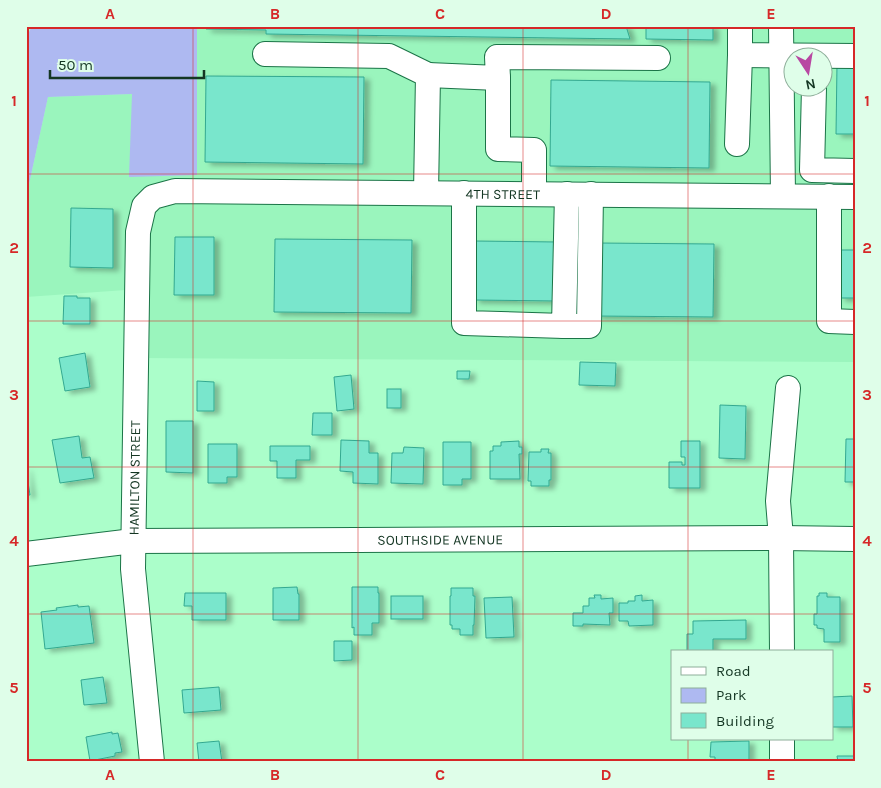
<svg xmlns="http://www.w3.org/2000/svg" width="881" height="788" font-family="Karla,sans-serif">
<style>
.built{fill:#9af5bd;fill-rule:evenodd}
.green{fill:#aeb9f1}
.building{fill:#79e6cc;stroke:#33a890;filter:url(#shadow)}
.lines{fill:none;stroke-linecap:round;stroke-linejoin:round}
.minor-casing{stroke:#1b7447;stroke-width:26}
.minor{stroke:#fff;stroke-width:24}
.grid{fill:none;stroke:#d62828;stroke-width:1;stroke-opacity:0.55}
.labels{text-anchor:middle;stroke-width:4;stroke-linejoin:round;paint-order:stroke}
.street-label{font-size:14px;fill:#143623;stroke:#dffee9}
.neatline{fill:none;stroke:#d62828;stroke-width:2}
.grid-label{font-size:16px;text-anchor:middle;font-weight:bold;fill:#d62828}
</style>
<defs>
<filter id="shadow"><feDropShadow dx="5.5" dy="3" stdDeviation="2.5" flood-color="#0004"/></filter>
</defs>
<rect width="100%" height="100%" fill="#abfeca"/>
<!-- built -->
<path class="built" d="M197,26H855V362L139,358L140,289L26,297V198L48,97L132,94L197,87ZM794,58H824V88H794Z"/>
<!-- green -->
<polygon class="green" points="32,26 197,26 197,175 129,177 132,94 48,97 26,198 26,38"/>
<!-- building -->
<g class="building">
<polygon points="206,26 626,26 630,39 266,34 266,30 206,29"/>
<polygon points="646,26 713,26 713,40 646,39"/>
<polygon points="837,64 855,64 855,134 836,134"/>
<polygon points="206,76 364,77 363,164 205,162"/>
<polygon points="551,80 710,82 709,168 550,166"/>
<polygon points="71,208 113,209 113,268 70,267"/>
<polygon points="175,237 214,237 214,295 174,295"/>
<polygon points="275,239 412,240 411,313 274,312"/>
<polygon points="475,241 557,242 557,301 474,300"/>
<polygon points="597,243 714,244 713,317 596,316"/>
<rect x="840" y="250" width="15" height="48"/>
<polygon points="64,296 77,296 77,298 90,298 90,324 63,324"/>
<polygon points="85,353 90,387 65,391 59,358"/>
<polygon points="580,362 616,363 615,386 579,385"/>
<polygon points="457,371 470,371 469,379 457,379"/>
<polygon points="351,375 354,409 337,411 334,377"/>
<polygon points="197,381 214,382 214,411 197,411"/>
<rect x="387" y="389" width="14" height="19"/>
<polygon points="720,405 746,406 745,459 719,458"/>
<polygon points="313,413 332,413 332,435 312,435"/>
<polygon points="166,421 193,421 193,473 166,472"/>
<polygon points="79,436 82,458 90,457 94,478 60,483 52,440"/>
<polygon points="846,439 855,439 855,482 845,482"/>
<polygon points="341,440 369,441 369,453 378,453 378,484 353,483 353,472 340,471"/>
<polygon points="519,441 519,447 522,447 522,454 519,454 520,479 490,479 490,451 493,451 493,446 501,446 501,442"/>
<polygon points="681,441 700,441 700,488 669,488 669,462 682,462 682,465 685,465 685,457 681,457"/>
<polygon points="443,442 471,442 471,479 462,479 462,485 443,485"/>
<polygon points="208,444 237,444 237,477 227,477 227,483 208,483"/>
<polygon points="270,446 310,446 310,460 296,460 296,478 277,478 277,461 270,461"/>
<polygon points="404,447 424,448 423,484 391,483 392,453 403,453"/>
<polygon points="541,449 549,449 548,453 551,453 551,480 549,480 549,486 531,486 531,481 528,481 529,452 541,452"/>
<polygon points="26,468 30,495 26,495"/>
<polygon points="297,587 298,594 299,594 299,620 273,620 273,588"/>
<polygon points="352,587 378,587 378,593 379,593 379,623 372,623 372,635 354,635 354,627 352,628"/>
<polygon points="451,588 473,588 473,596 475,596 474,625 473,625 473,635 460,635 460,629 452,629 452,625 450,625 450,596 451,596"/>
<polygon points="185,593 226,593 226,620 192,620 192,606 184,606"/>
<polygon points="819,593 827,593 827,597 840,597 840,642 824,642 824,629 817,628 817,625 814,625 814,614 817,614 817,596 819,596"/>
<polygon points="594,595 601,595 601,599 613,598 613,613 609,613 610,625 583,624 583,626 573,626 573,613 583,613 583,606 589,606 589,598 595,598"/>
<polygon points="642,595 642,601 653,600 653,625 629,626 628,621 619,621 619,603 628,603 628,601 635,601 635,596"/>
<rect x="391" y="596" width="32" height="23"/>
<polygon points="512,597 514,637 486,638 484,598"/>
<polygon points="78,605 78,607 89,606 94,643 45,649 41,612 57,610 56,608"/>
<polygon points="746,620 746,639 713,639 713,652 687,652 687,634 693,634 693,621"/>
<polygon points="334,641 352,641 352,660 334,661"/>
<polygon points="103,677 107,703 84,705 81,680"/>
<polygon points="219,687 221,710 184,713 182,690"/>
<polygon points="852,696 853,727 832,727 832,697"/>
<polygon points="112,732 112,734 118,733 122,752 115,753 115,756 90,761 86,737"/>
<polygon points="219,741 222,762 199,762 197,743"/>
<polygon points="749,741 749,762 715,762 715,757 710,757 711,742"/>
<polygon points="837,756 855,756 855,762 838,762"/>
</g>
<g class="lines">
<defs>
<g id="minor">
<polyline points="740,26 740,55 855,56"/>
<polyline points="781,26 783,196"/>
<polyline points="265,54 389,56 428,75 426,193"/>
<polyline points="428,75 498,78 497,57 658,58"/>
<polyline points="498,78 498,149 534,150 534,194"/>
<polyline points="814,88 812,170 855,171"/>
<polyline points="737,144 740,55"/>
<polyline points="464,193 464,323 564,326 567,194"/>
<polyline points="829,196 829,321 855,322"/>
<polyline points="564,326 589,326 591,194"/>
<path id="s1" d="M26,554L133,541L781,538L855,539"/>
<polyline points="782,652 781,538 778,501 788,388"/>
<polyline points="782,739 782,762"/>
<path id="s2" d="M152,762L133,569L138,232L144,206L153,197L175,191L855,197"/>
</g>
</defs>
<!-- minor casing -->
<use href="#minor" class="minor-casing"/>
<!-- minor -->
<use href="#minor" class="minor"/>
</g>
<!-- grid -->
<path class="grid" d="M193,26V762M358,26V762M523,26V762M688,26V652M26,174H855M26,321H855M26,467H855M26,614H855M688,739V762"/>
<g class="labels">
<!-- street labels -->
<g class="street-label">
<text dy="5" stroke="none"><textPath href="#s2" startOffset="921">4TH STREET</textPath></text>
<text dy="5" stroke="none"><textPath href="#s2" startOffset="285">HAMILTON STREET</textPath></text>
<text dy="5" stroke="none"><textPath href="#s1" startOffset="415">SOUTHSIDE AVENUE</textPath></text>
</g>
</g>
<!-- border -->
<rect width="881" height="788" fill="none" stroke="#dffee9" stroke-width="55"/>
<!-- legend -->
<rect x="671" y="650" width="162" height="90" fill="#dffee9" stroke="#8eae9a"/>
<rect x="681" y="667" width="25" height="8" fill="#ffffff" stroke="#8eae9a"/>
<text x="716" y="676" font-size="15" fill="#143623">Road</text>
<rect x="681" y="688" width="25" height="15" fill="#aeb9f1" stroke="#8eae9a"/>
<text x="716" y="700" font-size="15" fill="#143623">Park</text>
<rect x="681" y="713" width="25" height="15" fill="#79e6cc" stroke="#8eae9a"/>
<text x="716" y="726" font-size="15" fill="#143623">Building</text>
<!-- north arrow -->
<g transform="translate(808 72) rotate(168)"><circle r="24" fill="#dffee9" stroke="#8eae9a"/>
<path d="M0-4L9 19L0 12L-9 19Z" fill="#b847a2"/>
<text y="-8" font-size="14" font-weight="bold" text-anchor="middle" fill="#143623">N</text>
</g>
<!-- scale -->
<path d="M50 70v8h154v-8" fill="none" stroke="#143623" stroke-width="2.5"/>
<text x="58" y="70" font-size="15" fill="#143623" stroke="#dffee9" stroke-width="4" paint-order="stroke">50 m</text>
<rect x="28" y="28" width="826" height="732" class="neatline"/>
<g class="grid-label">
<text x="110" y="19">A</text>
<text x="275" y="19">B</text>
<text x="440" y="19">C</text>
<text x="606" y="19">D</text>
<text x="771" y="19">E</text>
<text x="14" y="106">1</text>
<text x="867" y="106">1</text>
<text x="14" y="253">2</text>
<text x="867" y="253">2</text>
<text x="14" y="400">3</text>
<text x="867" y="400">3</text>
<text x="14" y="546">4</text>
<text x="867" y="546">4</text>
<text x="14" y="693">5</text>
<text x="867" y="693">5</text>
<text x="110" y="780">A</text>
<text x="275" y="780">B</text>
<text x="440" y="780">C</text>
<text x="606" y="780">D</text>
<text x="771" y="780">E</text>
</g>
</svg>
